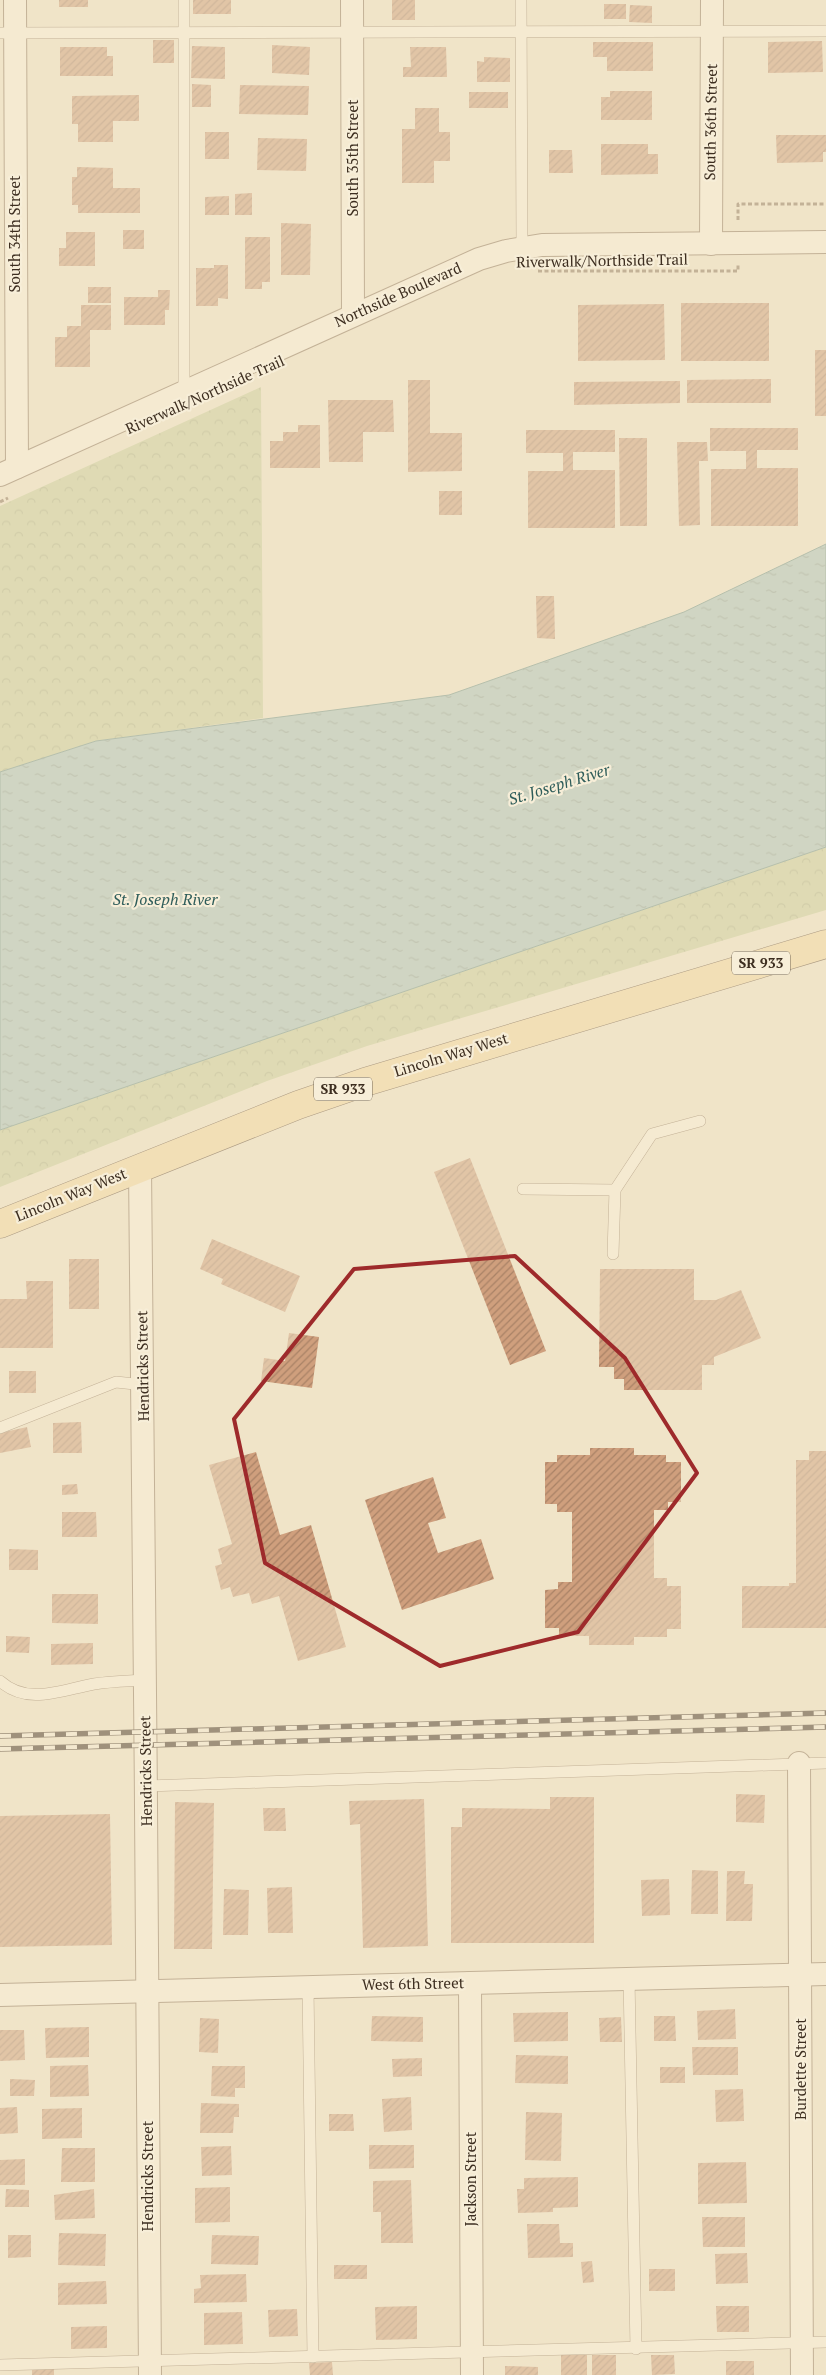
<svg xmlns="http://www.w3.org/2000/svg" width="826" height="2375" font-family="'PT Serif',serif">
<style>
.forest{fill:url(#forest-crowns)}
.water{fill:url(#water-ripples);stroke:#6f938a}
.building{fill:url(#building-hatch)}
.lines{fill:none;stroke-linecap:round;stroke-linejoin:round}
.lane-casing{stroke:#8d765c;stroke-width:12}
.street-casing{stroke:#8d765c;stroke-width:24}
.primary-casing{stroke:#5b4430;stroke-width:29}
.path{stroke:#8d765c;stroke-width:3;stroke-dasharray:4 2.5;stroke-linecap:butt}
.lane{stroke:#faf1dc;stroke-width:11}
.street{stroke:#faf1dc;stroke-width:22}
.primary{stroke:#f3d9a0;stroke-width:28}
.rail-casing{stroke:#3d2e20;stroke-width:5.5}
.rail{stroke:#f7eed8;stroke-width:4;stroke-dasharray:11;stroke-linecap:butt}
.marked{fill:none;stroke:#9e2a2b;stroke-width:4;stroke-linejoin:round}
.labels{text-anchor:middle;stroke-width:4.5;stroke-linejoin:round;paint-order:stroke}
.shield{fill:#f7eed8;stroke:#756857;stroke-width:1}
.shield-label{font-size:14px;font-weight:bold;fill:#3d2e20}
.street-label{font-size:15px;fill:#3d2e20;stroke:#f7eed8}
.water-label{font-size:16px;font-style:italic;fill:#2f5d5a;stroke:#f7eed8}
</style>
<defs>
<pattern id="forest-crowns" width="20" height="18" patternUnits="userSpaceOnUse" patternTransform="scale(1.25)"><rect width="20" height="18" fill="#c9cf9b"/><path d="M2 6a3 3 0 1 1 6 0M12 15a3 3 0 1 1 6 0" fill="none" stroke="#aeb285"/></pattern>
<pattern id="water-ripples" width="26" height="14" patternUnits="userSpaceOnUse" patternTransform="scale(1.25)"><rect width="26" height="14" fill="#a9c4bc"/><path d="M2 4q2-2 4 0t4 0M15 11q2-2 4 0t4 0" fill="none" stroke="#8ba098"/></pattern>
<pattern id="building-hatch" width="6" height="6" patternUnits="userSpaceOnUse" patternTransform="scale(1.25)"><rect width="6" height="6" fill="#cf9f7d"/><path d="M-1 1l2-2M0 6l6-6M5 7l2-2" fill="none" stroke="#a98266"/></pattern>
</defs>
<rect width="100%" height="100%" fill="#f0e4c8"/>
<!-- forest -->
<g class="forest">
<polygon points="261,387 263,718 96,741 0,772 0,506"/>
<polygon points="826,847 826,910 367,1046 267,1081 0,1187 0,1130"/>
</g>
<!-- water -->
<polygon class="water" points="826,544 826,847 0,1130 0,772 96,741 449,695 684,612"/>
<!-- building -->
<g class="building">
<rect x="59" y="0" width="29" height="7"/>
<rect x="193" y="0" width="38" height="14"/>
<rect x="392" y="0" width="23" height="20"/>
<rect x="604" y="4" width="22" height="15"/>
<polygon points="630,5 652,6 652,23 629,22"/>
<rect x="153" y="40" width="21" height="23"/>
<polygon points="822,41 823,72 768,73 768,42"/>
<polygon points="593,42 653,42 653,71 607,71 607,57 593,57"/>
<polygon points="272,45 310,47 309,75 272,73"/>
<polygon points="192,46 225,47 225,79 191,78"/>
<polygon points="60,47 107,47 107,56 113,56 113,76 60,76"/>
<polygon points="410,47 446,47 447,77 403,77 403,67 411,67"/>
<polygon points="484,57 510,58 510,82 477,82 477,61 484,62"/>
<polygon points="192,84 211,85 211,107 192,107"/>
<polygon points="240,85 309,86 308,115 239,114"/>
<polygon points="610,91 652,91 652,120 601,120 601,97 610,97"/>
<rect x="469" y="92" width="39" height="16"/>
<polygon points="139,95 139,121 113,121 113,142 78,142 78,124 72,124 72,96"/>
<polygon points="415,108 439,108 439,132 450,132 450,161 434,161 434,183 402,183 402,129 415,129"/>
<rect x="205" y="132" width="24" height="27"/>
<polygon points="776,135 826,135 826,152 823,152 823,162 777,163"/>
<polygon points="258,138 307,139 306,171 257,170"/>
<polygon points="601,144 648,144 648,154 658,154 658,174 601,175"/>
<polygon points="549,150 572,150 573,173 549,173"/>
<polygon points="77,167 113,168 113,188 140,188 140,213 78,213 78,205 72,205 72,177 77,177"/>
<polygon points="252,193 252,215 235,215 235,194"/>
<polygon points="229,196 229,215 205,215 205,197"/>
<polygon points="281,223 311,224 310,275 281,275"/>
<rect x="123" y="230" width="21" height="19"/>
<polygon points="66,232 95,232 95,266 59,266 59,248 66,248"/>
<polygon points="245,237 270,237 270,282 262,282 262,289 245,289"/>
<polygon points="214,265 228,265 228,299 218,298 218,306 196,306 196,268 214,268"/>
<rect x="88" y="287" width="23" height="16"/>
<polygon points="158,290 170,290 169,310 165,310 165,325 124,325 124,297 158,297"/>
<rect x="681" y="303" width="88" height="58"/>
<polygon points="664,304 665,360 578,361 578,305"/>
<polygon points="81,305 111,305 111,330 90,330 90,367 55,367 55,337 67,337 67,326 81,326"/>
<rect x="815" y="350" width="11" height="66"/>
<polygon points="771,379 771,403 687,403 687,380"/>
<polygon points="408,380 430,380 430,433 462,433 462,471 408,472"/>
<polygon points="680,381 680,403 574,405 574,382"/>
<polygon points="328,400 393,400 394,432 363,432 363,462 329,462"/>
<polygon points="298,425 320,425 320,468 270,468 270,441 283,441 283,432 298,432"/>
<polygon points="710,428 798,428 798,450 757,450 757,468 798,468 798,526 711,526 711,469 746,469 746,451 710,451"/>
<polygon points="526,430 615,430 615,452 573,452 573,470 615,470 615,528 528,528 528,471 563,471 563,453 526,453"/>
<polygon points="619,438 647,438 647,526 620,526"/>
<polygon points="677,442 707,442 708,461 699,461 700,525 679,526"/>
<rect x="439" y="491" width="23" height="24"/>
<polygon points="536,596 554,596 555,639 537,638"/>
<polygon points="470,1158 546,1351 510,1365 434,1172"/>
<polygon points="212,1239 300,1276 285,1312 221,1284 223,1279 200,1269"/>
<rect x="69" y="1259" width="30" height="50"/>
<polygon points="600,1269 694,1269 694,1300 716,1300 741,1290 761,1338 714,1357 714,1365 702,1365 702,1390 624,1390 624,1379 614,1379 614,1367 599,1367"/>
<polygon points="26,1281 53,1281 53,1348 0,1348 0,1299 27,1299"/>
<polygon points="289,1333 319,1337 312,1388 261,1381 264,1358 285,1361"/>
<rect x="9" y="1371" width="27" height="22"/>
<polygon points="81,1422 82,1453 53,1453 53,1423"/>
<polygon points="27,1427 31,1447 0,1453 0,1433"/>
<polygon points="590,1448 634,1448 634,1455 666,1455 666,1462 681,1462 681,1502 668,1502 668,1510 654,1510 654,1578 667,1578 667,1586 681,1586 681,1629 667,1629 667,1637 634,1637 634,1645 589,1645 589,1636 559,1636 559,1628 545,1628 545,1590 558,1589 558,1582 572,1582 572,1512 557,1512 557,1504 545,1504 545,1462 557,1462 557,1455 590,1455"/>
<polygon points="809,1451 826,1451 826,1628 742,1628 742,1586 789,1586 789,1583 796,1583 796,1460 809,1460"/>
<polygon points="256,1452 280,1535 311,1525 346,1647 298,1661 279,1596 252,1604 249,1593 233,1597 230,1587 221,1590 215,1566 222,1564 218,1549 232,1544 209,1465"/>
<polygon points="433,1477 446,1518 428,1523 438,1553 481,1539 494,1579 402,1610 365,1500"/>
<polygon points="77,1484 78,1494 62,1495 62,1485"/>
<polygon points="62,1512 96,1512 97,1537 62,1537"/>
<polygon points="9,1549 38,1550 38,1570 9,1570"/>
<polygon points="52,1594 98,1594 98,1624 52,1623"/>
<polygon points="6,1636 30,1637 29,1653 6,1652"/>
<polygon points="93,1643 93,1664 51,1665 51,1644"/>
<polygon points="736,1794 765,1795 764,1823 736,1822"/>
<polygon points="550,1797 594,1797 594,1943 451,1943 451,1827 462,1827 462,1808 550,1809"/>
<polygon points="424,1799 428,1946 363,1948 360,1824 350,1825 349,1801"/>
<polygon points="175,1802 214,1803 212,1949 174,1949"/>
<polygon points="263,1808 285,1808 286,1831 264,1831"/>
<polygon points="110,1814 112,1945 0,1947 0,1816"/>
<polygon points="692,1870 718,1871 718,1914 691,1914"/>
<polygon points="727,1871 745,1871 744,1884 753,1884 752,1921 726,1921"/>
<polygon points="669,1879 670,1915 642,1916 641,1880"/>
<polygon points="292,1887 293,1933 268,1933 267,1888"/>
<polygon points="224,1889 249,1890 248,1935 223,1935"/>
<polygon points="735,2009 736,2039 698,2040 697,2011"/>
<polygon points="568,2012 568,2041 514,2042 513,2013"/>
<polygon points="372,2016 423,2017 423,2042 371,2041"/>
<polygon points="654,2016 675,2016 676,2041 654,2041"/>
<polygon points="621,2017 622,2042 600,2042 599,2018"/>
<polygon points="200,2018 219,2019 218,2053 199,2052"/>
<polygon points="89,2027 89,2057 46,2058 45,2028"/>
<polygon points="0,2030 24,2030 25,2060 0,2061"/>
<polygon points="692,2047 738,2047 738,2075 693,2075"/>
<polygon points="516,2055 568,2056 568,2084 515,2083"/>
<polygon points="422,2058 422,2076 393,2077 392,2059"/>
<polygon points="88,2065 89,2096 50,2097 50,2066"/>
<polygon points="212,2066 245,2066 245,2088 235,2088 235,2097 211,2096"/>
<rect x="660" y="2067" width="25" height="16"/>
<polygon points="10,2079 35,2080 34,2096 10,2096"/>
<polygon points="743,2089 744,2121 716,2122 715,2090"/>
<polygon points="411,2097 412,2130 384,2132 382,2099"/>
<polygon points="201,2103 239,2104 239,2117 234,2117 233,2133 200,2133"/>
<polygon points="17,2107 18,2133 0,2134 0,2108"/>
<polygon points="82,2108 82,2138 42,2139 42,2109"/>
<polygon points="526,2112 562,2113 561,2161 525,2160"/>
<polygon points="329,2114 353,2114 354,2131 329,2131"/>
<polygon points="369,2145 414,2145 414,2168 369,2169"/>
<polygon points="231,2146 232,2175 202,2176 201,2147"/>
<polygon points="62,2148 95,2148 95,2182 61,2182"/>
<polygon points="25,2159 25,2185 0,2185 0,2160"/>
<polygon points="746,2162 747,2203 698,2204 698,2163"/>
<polygon points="578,2177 578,2207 553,2208 553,2212 518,2213 517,2189 524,2189 524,2178"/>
<polygon points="411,2180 413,2243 381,2243 381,2212 373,2212 373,2181"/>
<polygon points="230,2187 230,2222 195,2223 195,2188"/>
<polygon points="6,2189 29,2190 29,2207 5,2207"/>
<polygon points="94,2189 95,2218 55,2220 54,2195"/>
<polygon points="702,2217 745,2217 745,2247 703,2247"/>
<polygon points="527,2224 559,2224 560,2243 573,2243 573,2257 528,2258"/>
<polygon points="59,2233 106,2234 105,2266 58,2265"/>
<polygon points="8,2235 31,2235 31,2257 8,2258"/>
<polygon points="212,2235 259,2236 258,2265 211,2264"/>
<polygon points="747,2253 748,2283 716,2284 715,2254"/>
<polygon points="592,2261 594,2282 583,2283 581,2262"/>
<rect x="334" y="2265" width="33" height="14"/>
<rect x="649" y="2269" width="26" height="22"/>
<polygon points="246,2274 247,2302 194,2303 194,2289 201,2288 200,2275"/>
<polygon points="106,2281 107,2304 58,2305 58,2283"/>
<polygon points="417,2306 417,2339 376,2340 375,2307"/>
<polygon points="716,2306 749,2306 749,2332 717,2332"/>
<polygon points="297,2309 298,2336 269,2337 268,2310"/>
<polygon points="242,2312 243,2344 204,2345 204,2313"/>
<polygon points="107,2326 107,2348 71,2349 71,2327"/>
<rect x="561" y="2355" width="26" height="20"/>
<rect x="592" y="2355" width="24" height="20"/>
<polygon points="651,2355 674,2355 675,2374 652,2375"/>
<rect x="726" y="2361" width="28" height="14"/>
<polygon points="332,2362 333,2375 310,2375 309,2363"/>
<polygon points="505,2366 538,2367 538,2375 505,2375"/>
<rect x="32" y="2369" width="22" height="6"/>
</g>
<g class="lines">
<defs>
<g id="lane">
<polyline points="521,0 522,248"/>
<polyline points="0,33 826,31"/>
<polyline points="184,391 184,0"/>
<polyline points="523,1189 615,1190"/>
<polyline points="613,1254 615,1190 652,1134 700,1121"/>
<polyline points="0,1428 116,1382 144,1385"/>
<path d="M0,1681C28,1706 61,1690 94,1684C110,1681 128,1681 145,1680"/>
<polyline points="147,1786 826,1763"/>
<polyline points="629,1978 636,2349"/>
<polyline points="308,1986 313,2357"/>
<polyline points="0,2365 826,2342"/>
</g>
<g id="street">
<polyline points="15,0 17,467"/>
<polyline points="352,0 353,315"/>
<polyline points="711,244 712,0"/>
<polyline points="0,475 479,259 506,251 542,245 826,242"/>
<path d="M140,1167C147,1570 145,1972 150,2375"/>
<polyline points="799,1763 802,2375"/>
<polyline points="470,1983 472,2375"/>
<polyline points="0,1995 826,1974"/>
</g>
<polyline id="primary" points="0,1224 298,1105 365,1082 826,944"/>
</defs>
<!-- lane casing -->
<use href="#lane" class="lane-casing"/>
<!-- street casing -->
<use href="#street" class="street-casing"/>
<!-- primary casing -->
<use href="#primary" class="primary-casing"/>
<!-- path -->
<g class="path">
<polyline points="738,220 738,204 826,204"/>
<polyline points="538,271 738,271 738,264"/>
<polyline points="0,502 8,498"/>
</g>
<!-- lane -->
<use href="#lane" class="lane"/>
<!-- street -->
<use href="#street" class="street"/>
<!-- primary -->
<use href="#primary" class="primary"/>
<defs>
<g id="rail">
<polyline points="0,1736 826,1713"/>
<polyline points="0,1749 826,1727"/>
</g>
</defs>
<!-- rail casing -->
<use href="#rail" class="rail-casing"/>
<!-- rail -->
<use href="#rail" class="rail"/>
</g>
<!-- marked area -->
<path d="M0 0H826V2375H0ZM515,1256L625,1358L697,1473L578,1632L440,1666L265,1563L234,1419L354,1269Z" fill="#f0e4c8" fill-opacity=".55" fill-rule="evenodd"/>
<path class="marked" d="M515,1256L625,1358L697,1473L578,1632L440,1666L265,1563L234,1419L354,1269Z"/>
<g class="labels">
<!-- shield labels -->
<g class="shield">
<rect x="732" y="951.5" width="58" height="23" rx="4"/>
<rect x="314" y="1077.5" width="58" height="23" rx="4"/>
</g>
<g class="shield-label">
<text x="761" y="968">SR 933</text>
<text x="343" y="1094">SR 933</text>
</g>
<!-- street labels -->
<g class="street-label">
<text transform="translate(711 122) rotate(-89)" y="5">South 36th Street</text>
<text transform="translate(353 158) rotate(-90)" y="5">South 35th Street</text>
<text transform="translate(15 234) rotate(-90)" y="5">South 34th Street</text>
<text transform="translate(602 261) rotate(-1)" y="5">Riverwalk/Northside Trail</text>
<text transform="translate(398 295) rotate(-24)" y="5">Northside Boulevard</text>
<text transform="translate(205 395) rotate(-24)" y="5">Riverwalk/Northside Trail</text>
<text transform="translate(451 1055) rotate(-17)" y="5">Lincoln Way West</text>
<text transform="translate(71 1195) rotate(-22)" y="5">Lincoln Way West</text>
<text transform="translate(143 1366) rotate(-91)" y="5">Hendricks Street</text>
<text transform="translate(146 1771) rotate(-91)" y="5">Hendricks Street</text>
<text transform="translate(413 1984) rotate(-1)" y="5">West 6th Street</text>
<text transform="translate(801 2069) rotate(-90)" y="5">Burdette Street</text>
<text transform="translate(148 2176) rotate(-90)" y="5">Hendricks Street</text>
<text transform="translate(471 2179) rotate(-90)" y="5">Jackson Street</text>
</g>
<!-- water labels -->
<g class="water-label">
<text transform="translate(559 784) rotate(-17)" y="6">St. Joseph River</text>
<text x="165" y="905">St. Joseph River</text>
</g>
</g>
</svg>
